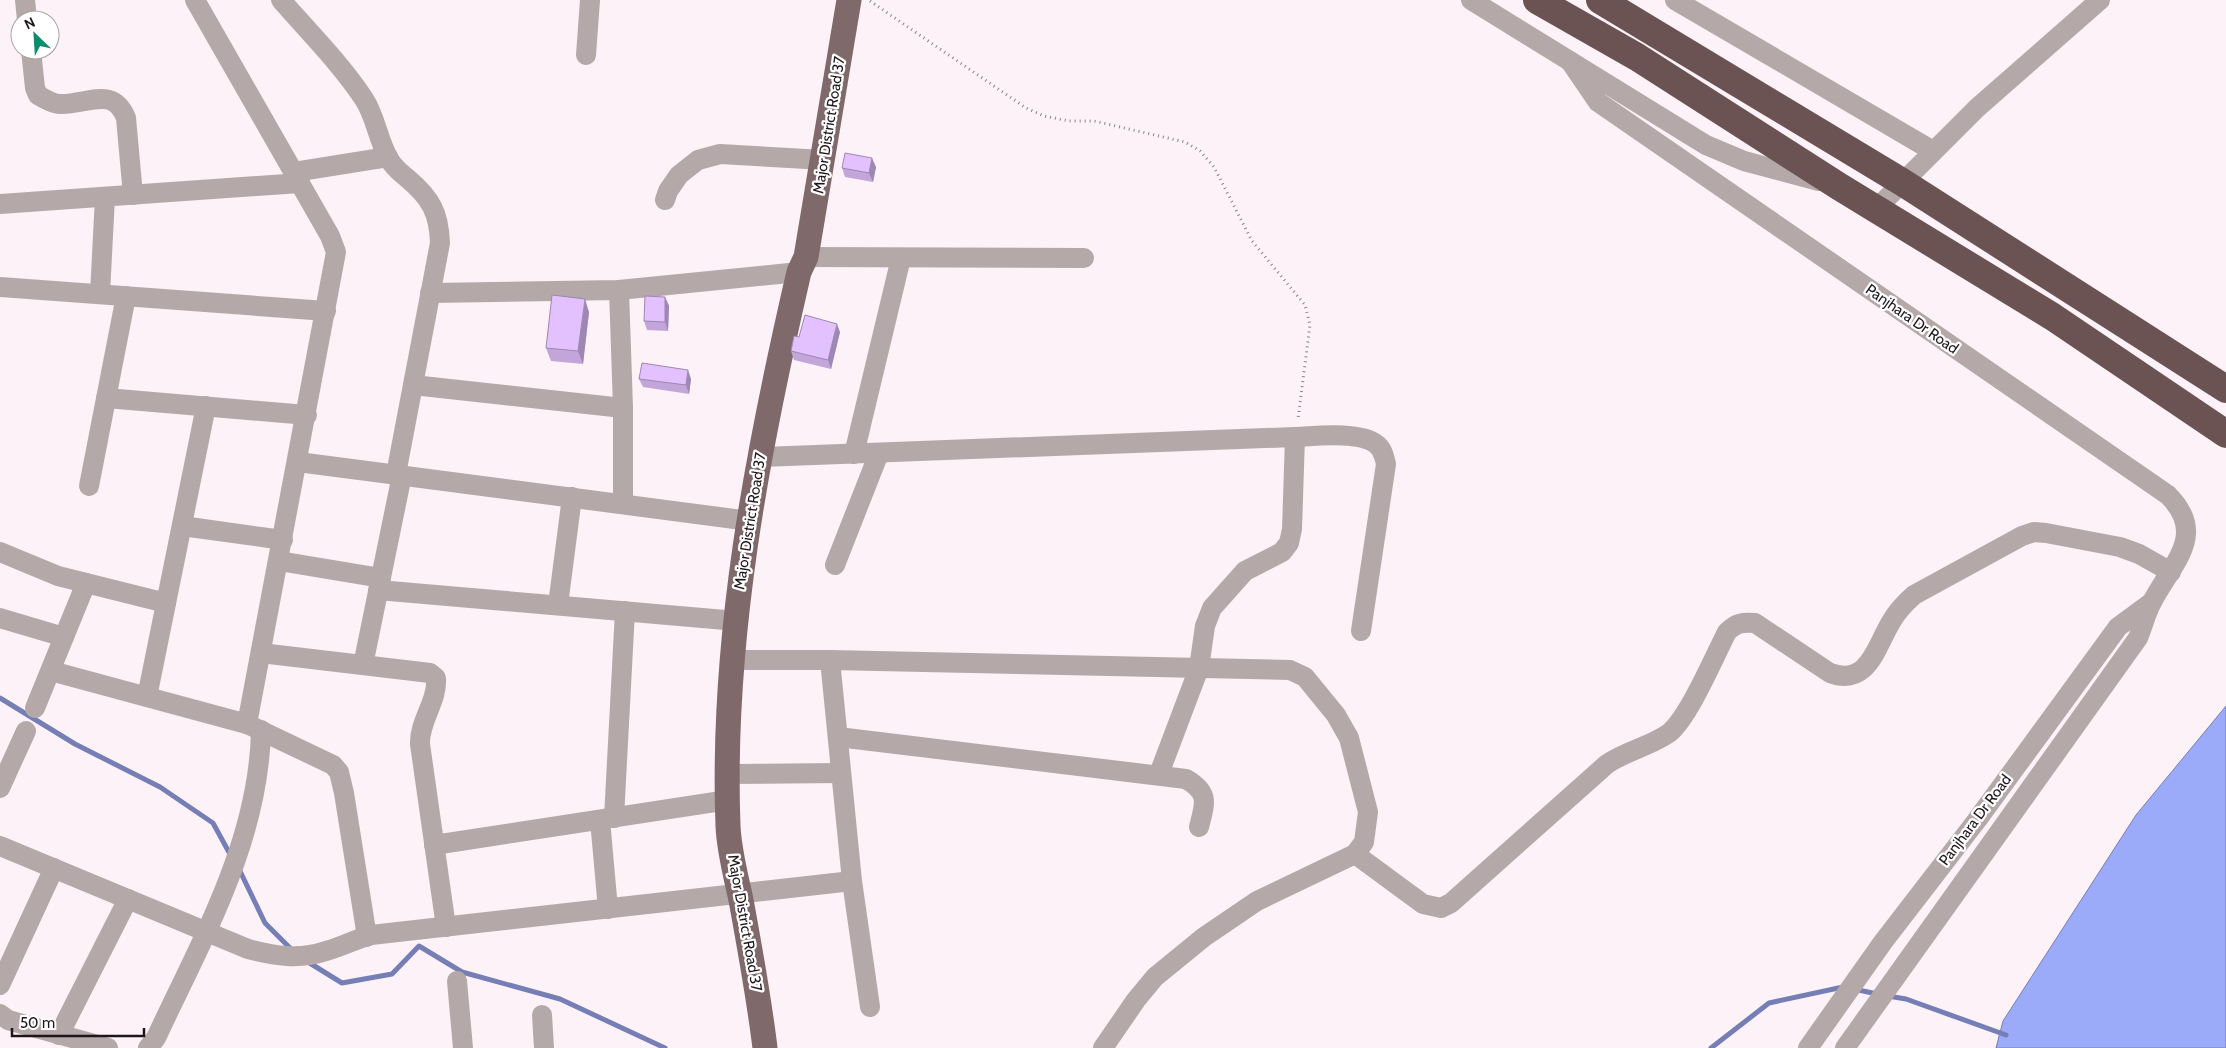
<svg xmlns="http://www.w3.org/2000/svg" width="2226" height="1048" font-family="Cabin,sans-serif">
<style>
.water{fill:#9cabf9;stroke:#767eb6}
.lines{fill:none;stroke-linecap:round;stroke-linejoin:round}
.stream{stroke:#767eb6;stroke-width:5}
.path{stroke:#8c8388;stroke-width:3;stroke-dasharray:1 4;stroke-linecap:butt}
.minor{stroke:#b5a8a8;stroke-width:20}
.major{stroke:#7f696a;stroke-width:25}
.highway{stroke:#6c5353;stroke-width:28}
.wall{fill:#c2a6da}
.shaded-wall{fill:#9e87b2}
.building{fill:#e2c1fe;stroke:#9e87b2}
.labels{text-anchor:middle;stroke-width:4.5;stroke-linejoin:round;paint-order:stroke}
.street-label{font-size:15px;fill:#1f161b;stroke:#fff}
</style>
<rect width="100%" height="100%" fill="#fcf2f7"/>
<!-- water -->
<polygon class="water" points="2226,706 2226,1048 1996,1048 2003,1021 2136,815"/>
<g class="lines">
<!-- stream -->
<g class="stream">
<polyline points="0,698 75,744 160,787 213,823 231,856"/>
<polyline points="238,867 265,923 293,951"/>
<polyline points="308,962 342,983 392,974 419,946 462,972 560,999 665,1048"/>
<polyline points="1854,989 1877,994"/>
<polyline points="1888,996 1906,999 2006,1035"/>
<polyline points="1711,1048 1769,1003 1843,987"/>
</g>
<!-- path -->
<polyline class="path" points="870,1 1026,108 1044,116 1069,121 1094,121 1185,142 1200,151 1214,167 1252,241 1305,305 1310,325 1298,419"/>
<!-- minor -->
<g class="minor">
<polyline points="25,0 27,20"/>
<polyline points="195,0 330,236 336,252 247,724"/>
<path d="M281,0C309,32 341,64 364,99C376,117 378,141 389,159C394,168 400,172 407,178C431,198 439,213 440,243L396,474"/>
<polyline points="1471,0 1706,145 1744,161 1819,181"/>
<polyline points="1675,0 1933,151"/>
<path d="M31,50L35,88L38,95C45,99 53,104 60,104C87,105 113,85 126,118L133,195"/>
<polyline points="586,55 590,0"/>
<path d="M1570,61L1598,102L2168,495C2208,535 2172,563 2152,602C2146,613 2143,626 2138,638L1845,1048"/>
<polyline points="294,172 388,157"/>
<polyline points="665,200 668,191 679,175 698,160 720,154 824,160"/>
<polyline points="0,204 300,183"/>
<polyline points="1876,209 1977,108 2100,0"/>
<polyline points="806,257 1084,258"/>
<polyline points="0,287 326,311"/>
<polyline points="619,290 623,408 623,503"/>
<polyline points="430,293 619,290 799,272"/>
<polyline points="100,294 105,197"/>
<polyline points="413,385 623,408"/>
<polyline points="106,398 307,415"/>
<polyline points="854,454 901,258"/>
<path d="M759,457L1295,437C1315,436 1360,431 1376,444C1383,449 1384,456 1386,464L1361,631"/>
<polyline points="298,462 750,521"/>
<polyline points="89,486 126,296"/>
<polyline points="182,526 283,540"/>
<polyline points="0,552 58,576 166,603"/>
<polyline points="279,561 381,578"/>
<polyline points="835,565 879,453"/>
<polyline points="378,590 737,621"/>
<polyline points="558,605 572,497"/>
<polyline points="0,618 64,637"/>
<path d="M261,653L430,673L436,678C438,701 419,721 420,744L446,927"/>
<polyline points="733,660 830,660 1290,670 1305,677 1336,715 1349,738 1368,812 1364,842 1355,854 1257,901 1204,937 1155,977 1136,1000 1103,1048"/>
<polyline points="830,660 852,881 870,1007"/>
<polyline points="363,665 402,475"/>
<polyline points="51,671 247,724 333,765 339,772 344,793 367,937"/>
<polyline points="147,697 206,406"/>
<polyline points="35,708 86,583"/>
<path d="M838,737L1186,779C1210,793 1205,803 1199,827"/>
<polyline points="728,774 841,773"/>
<polyline points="1159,774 1199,668 1205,626 1212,608 1245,571 1282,552 1289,543 1292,529 1295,437"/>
<polyline points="0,788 26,731"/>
<polyline points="614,818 625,611"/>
<polyline points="600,820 608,909"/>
<polyline points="434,845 728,800"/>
<path d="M0,846L248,949C275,956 299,960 326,951C341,947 356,939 371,935L852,881"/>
<path d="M1355,854L1423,904L1441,908L1451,903L1607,764C1626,751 1651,746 1669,733C1689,717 1714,657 1727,632C1736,623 1742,622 1755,623L1830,673C1868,687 1876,647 1891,622C1897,611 1905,603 1914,595L2022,536L2034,532L2046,533L2120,547L2139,554L2171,572"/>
<polyline points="457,981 463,1048"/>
<polyline points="0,985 54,868"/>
<polyline points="0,1014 8,1020 108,1048"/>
<polyline points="542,1015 544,1048"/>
<polyline points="59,1035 128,899"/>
<path d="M148,1048L156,1038C202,939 259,841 261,730"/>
<polyline points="1808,1048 1883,942 1977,820 2118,627 2152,602"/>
</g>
<!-- major -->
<path class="major" d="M765,1048C759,998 750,949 741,900C736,876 729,851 728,826C721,640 757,453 799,272L806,257L849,0"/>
<!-- highway -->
<g class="highway">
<polyline points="1537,0 1637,57 1840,187 2053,317 2226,434"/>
<polyline points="1600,0 1902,182 2226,389"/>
</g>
</g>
<!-- wall -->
<g class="wall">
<polygon points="876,167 873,182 845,177 842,168"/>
<polygon points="665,297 669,306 668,331 647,330 644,321"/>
<polygon points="589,312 583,364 551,361 546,348"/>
<polygon points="840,332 831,369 794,360 791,351"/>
<polygon points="639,379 691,379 689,394 643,387"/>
</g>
<!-- shaded-wall -->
<g class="shaded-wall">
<polygon points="872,158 876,167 873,182 869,173"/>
<polygon points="665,297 669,306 668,331 665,322"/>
<polygon points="585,299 589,312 583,364 578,351"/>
<polygon points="837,324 840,332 831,369 828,360"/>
<polygon points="688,370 691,379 689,394 686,385"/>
</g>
<!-- building -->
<g class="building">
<polygon points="845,153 872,158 869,173 842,168"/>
<polygon points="552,295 585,299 578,351 546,348"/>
<polygon points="645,296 665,297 665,322 644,321"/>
<polygon points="805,315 837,324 828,360 791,351 794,336 799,337"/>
<polygon points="642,363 688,370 686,385 639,379"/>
</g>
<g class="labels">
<!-- street labels -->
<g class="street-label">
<text transform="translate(829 125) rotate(-81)" y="5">Major District Road 37</text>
<text transform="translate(1912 319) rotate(35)" y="5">Panjhara Dr Road</text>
<text transform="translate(750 521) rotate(-81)" y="5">Major District Road 37</text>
<text transform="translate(1975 820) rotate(-53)" y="5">Panjhara Dr Road</text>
<text transform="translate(745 923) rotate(80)" y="5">Major District Road 37</text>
</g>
</g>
<!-- north arrow -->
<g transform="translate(35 35) rotate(335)"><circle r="24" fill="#ffffff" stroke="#a5a2a4"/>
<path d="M0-4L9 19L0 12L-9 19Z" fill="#0d8c70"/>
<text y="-8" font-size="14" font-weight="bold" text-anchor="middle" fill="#1f161b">N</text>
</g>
<!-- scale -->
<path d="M12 1028v8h132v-8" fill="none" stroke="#1f161b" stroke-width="2.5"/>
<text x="20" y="1028" font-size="15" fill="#1f161b" stroke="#ffffff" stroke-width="4" paint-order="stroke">50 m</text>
</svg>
